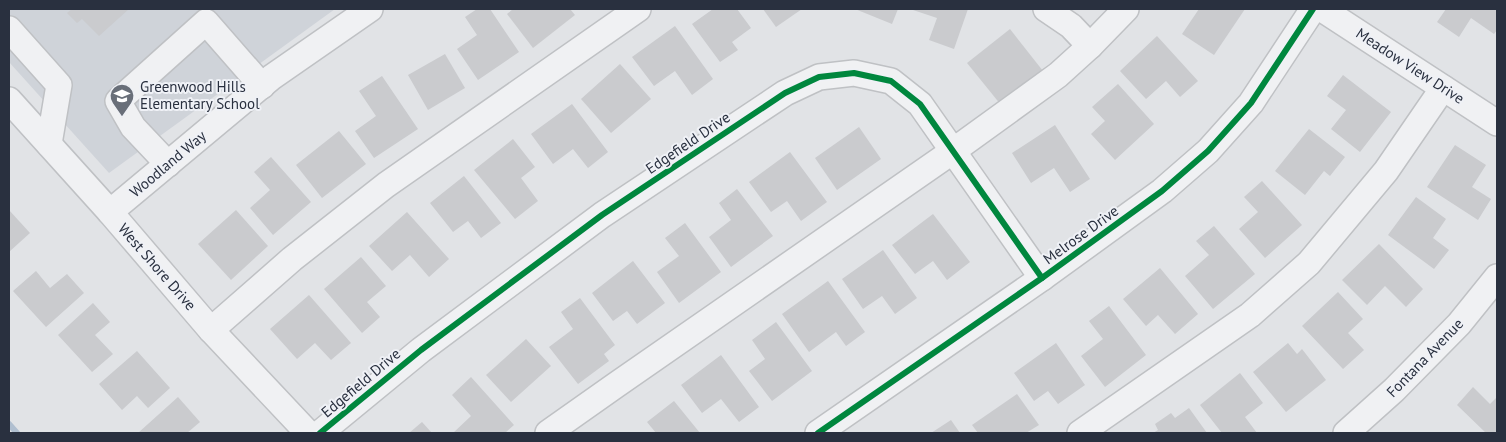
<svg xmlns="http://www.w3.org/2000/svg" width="1506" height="442" font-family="'PT Sans',sans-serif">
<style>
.built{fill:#cfd3d9}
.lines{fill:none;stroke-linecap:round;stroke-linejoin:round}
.stream{stroke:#b0bfd0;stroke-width:6}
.building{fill:#cacbce}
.minor-casing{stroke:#bfc1c4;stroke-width:28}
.minor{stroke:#f0f1f3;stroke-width:25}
.cycleway-casing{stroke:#eff1f6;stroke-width:9}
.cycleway{stroke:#00873e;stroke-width:6}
.labels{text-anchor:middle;stroke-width:4;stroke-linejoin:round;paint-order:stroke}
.street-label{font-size:15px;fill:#29303f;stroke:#eff1f6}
.poi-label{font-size:15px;fill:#29303f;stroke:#eff1f6;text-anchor:start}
</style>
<rect width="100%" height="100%" fill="#e1e3e6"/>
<!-- built -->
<polygon class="built" points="9,9 335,9 109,173 9,62"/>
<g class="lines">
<!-- stream -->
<polyline class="stream" points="9,424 17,433"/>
</g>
<!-- building -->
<g class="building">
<polygon points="72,9 129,9 99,36 82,19 77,23 67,13"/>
<polygon points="477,9 490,9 519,52 478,80 457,49 477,35 465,17"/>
<polygon points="513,9 570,9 575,15 533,48 507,14"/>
<polygon points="713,9 737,9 751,28 732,42 738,50 720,62 692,24"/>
<polygon points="763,9 802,9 776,27"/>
<polygon points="855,9 898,9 892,24"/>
<polygon points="914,9 968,9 954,49 929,40 937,18 913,10"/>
<polygon points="1199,9 1245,9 1214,55 1182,34"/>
<polygon points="1446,9 1497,9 1497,30 1494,34 1471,18 1459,37 1437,22"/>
<polygon points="675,26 713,79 692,95 675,71 654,86 632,57"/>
<polygon points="1010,29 1043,71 1001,105 967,63"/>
<polygon points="1157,36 1198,81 1180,97 1166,81 1146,99 1120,71"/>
<polygon points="445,54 465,88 428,110 408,75"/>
<polygon points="620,64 651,99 611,133 581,99"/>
<polygon points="1343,75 1391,112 1360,152 1331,129 1346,110 1327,96"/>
<polygon points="382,76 418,129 374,158 355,131 376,116 359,91"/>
<polygon points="1118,84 1154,124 1115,160 1091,134 1105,121 1092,107"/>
<polygon points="572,104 608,152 588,168 573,149 553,164 531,134"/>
<polygon points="1055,125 1090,179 1070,192 1054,168 1031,183 1012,153"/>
<polygon points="859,127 881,159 837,190 815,158"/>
<polygon points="1309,129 1345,157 1330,176 1324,171 1305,195 1275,171"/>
<polygon points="339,131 366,164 322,198 296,165"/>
<polygon points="513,139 535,167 521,178 538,201 515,219 474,170"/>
<polygon points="1455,145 1486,165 1472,187 1491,199 1478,220 1427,187"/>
<polygon points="790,152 827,202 801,221 787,201 771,212 749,182"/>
<polygon points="271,157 311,202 273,235 250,208 270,190 254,172"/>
<polygon points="464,176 501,223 481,238 468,221 453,232 430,203"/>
<polygon points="1262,181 1302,225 1265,258 1239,229 1258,212 1244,197"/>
<polygon points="737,189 773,236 731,267 709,237 731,220 719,203"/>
<polygon points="1416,197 1446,219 1433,238 1449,250 1434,269 1388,235"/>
<polygon points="9,210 30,233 9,252"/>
<polygon points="236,210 268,246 231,280 198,244"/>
<polygon points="407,212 449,259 429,277 410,255 392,271 369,246"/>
<polygon points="933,214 970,262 947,280 933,261 915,274 892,245"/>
<polygon points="685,223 721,272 679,303 657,272 679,256 665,238"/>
<polygon points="1214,226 1255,274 1213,309 1185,276 1209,255 1196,241"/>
<polygon points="1379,244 1423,289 1406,307 1385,286 1367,305 1342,280"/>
<polygon points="883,250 917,298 895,314 882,296 863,309 842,279"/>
<polygon points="361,257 386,286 367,302 380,317 362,333 324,289"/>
<polygon points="633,261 665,303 637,324 627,311 613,321 592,293"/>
<polygon points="1160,268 1198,314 1175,334 1158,315 1146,326 1123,299"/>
<polygon points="36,271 50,288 67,274 84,293 46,327 13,291"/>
<polygon points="828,281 865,332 846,346 836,332 809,352 782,314"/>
<polygon points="1338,292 1363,319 1348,333 1364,350 1343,369 1302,326"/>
<polygon points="309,295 351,343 331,360 315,343 297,359 270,329"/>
<polygon points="580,298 615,345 604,354 609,361 578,384 549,347 573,329 561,312"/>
<polygon points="93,303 110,322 95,335 113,354 92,372 58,335"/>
<polygon points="1109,306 1146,355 1105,387 1081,356 1103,339 1089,321"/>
<polygon points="776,322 812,371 772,401 749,371 765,359 752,340"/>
<polygon points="526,339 551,366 511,402 486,375"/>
<polygon points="1056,343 1085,385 1058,404 1048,391 1034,401 1014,373"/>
<polygon points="1288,343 1297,354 1302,349 1326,380 1286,412 1253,372"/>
<polygon points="137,351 170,388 148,408 137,396 122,410 99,384"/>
<polygon points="721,355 759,407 739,422 721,399 702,413 681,385"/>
<polygon points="1240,373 1263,403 1245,417 1257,433 1222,433 1200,405"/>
<polygon points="471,377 514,425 505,433 453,433 471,416 452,395"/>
<polygon points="1473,387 1490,404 1497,397 1497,433 1486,433 1457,405"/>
<polygon points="1017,394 1039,425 1026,433 978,433 972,425"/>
<polygon points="178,397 200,422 187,433 138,433"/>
<polygon points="674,401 700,433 656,433 647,422"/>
<polygon points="1189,408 1207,433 1153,433 1158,430 1155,424 1171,413 1175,418"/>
<polygon points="951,420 960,433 931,433"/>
<polygon points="422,422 432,433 409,433"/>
</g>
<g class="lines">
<defs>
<g id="minor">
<polyline points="1046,9 1071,26 1090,46"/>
<polyline points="1322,9 1497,123"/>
<polyline points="9,29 59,85 49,144"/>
<polyline points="9,100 110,212 211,330 308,433"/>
<polyline points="168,164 133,127 118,101 206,22 262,86"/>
<polyline points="110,212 272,77 370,9"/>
<polyline points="211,330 292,259 386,185 638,9"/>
<polyline points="320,433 421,350 602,215 785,93 819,77 854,73 891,81 920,104 1042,278"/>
<polyline points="548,433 616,385 953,151 1058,75 1090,46 1126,9"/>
<polyline points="818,433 1042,278 1162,191 1208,151 1251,103 1313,9"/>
<polyline points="1080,433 1250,315 1309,263 1386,171 1443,88"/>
<polyline points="1346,433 1394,390 1459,324 1497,277"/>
</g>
</defs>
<!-- minor casing -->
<use href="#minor" class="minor-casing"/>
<!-- minor -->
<use href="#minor" class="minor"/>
<defs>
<g id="cycleway">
<polyline points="320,433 421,350 602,215 785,93 819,77 854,73 891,81 920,104 1042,278"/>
<polyline points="818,433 1042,278 1162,191 1208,151 1251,103 1313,9"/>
</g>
</defs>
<!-- cycleway casing -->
<use href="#cycleway" class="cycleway-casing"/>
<!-- cycleway -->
<use href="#cycleway" class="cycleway"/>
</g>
<!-- icons -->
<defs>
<symbol id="school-pin" viewBox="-11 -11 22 30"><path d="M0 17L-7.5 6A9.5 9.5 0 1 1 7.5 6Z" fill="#696f79" stroke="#eff1f6"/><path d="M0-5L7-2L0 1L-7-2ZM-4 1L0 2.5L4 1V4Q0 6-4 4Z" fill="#fff"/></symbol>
</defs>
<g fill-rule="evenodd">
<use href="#school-pin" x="108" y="82" width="28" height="38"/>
</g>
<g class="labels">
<!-- street labels -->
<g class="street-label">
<text transform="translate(1410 66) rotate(33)" y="5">Meadow View Drive</text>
<text transform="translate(688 143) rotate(-34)" y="5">Edgefield Drive</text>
<text transform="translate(168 164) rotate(-40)" y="5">Woodland Way</text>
<text transform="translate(1081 235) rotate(-36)" y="5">Melrose Drive</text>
<text transform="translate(157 267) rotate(49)" y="5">West Shore Drive</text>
<text transform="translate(1425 358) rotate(-46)" y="5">Fontana Avenue</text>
<text transform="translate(361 383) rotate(-40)" y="5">Edgefield Drive</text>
</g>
<!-- poi labels -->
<g class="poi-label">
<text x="140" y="92">Greenwood Hills<tspan x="140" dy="17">Elementary School</tspan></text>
</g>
</g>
<!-- border -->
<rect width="1506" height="442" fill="none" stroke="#29303f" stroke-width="20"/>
</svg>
